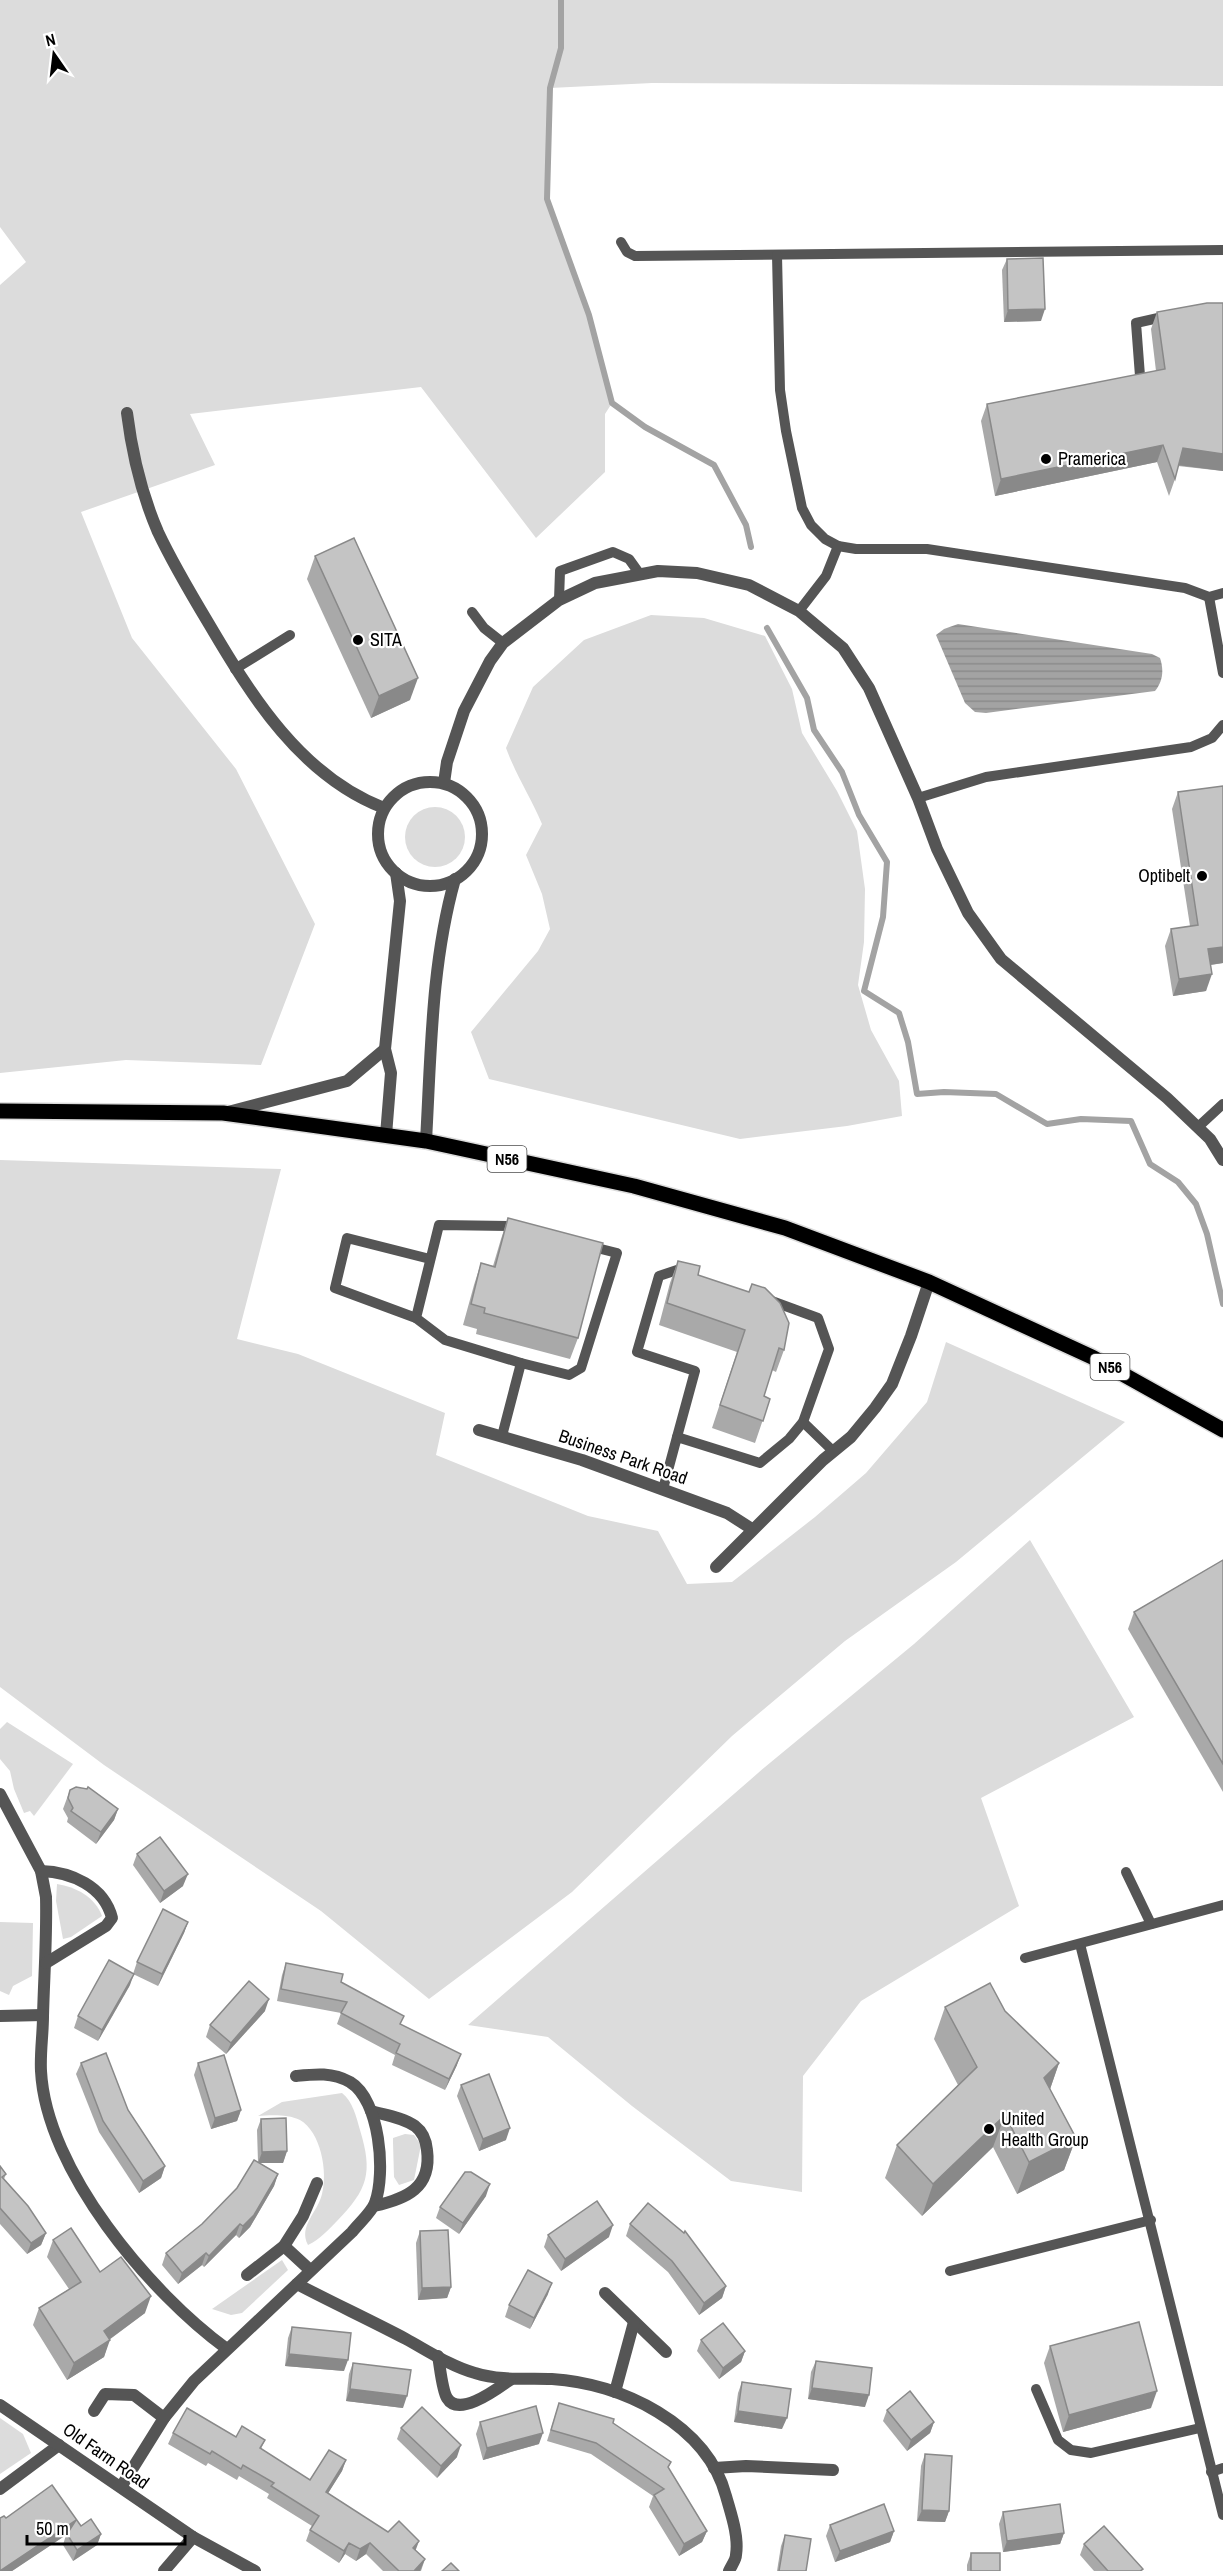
<svg xmlns="http://www.w3.org/2000/svg" width="1223" height="2571" font-family="'Archivo Narrow',sans-serif">
<style>
.grass{fill:#dcdcdc}
.water{fill:url(#water-rules)}
.lines{fill:none;stroke-linecap:round;stroke-linejoin:round}
.stream{stroke:#a3a3a3;stroke-width:6}
.primary-casing{stroke:#dbdbdb;stroke-width:18}
.service{stroke:#555;stroke-width:10}
.minor{stroke:#555;stroke-width:12}
.tertiary{stroke:#555;stroke-width:12}
.primary{stroke:#000;stroke-width:15}
.wall{fill:#a9a9a9}
.shaded-wall{fill:#898989}
.building{fill:#c4c4c4;stroke:#898989;stroke-width:1.5}
.poi-dot{fill:#000;stroke:#fff;stroke-width:2}
.labels{text-anchor:middle;stroke-width:4.5;stroke-linejoin:round;paint-order:stroke}
.shield{fill:#fff;stroke:#4c4c4c;stroke-width:1.5}
.shield-label{font-size:16px;font-weight:bold;fill:#000}
.poi-label{font-size:18px;fill:#000;stroke:#fff;text-anchor:start}
.street-label{font-size:18px;fill:#000;stroke:#fff}
</style>
<defs>
<pattern id="water-rules" width="6" height="5" patternUnits="userSpaceOnUse" patternTransform="scale(1.5)"><rect width="6" height="5" fill="#a3a3a3"/><path d="M0 2.5h6" fill="none" stroke="#8b8b8b"/></pattern>
</defs>
<rect width="100%" height="100%" fill="#fff"/>
<!-- grass -->
<g class="grass">
<polygon points="0,0 1223,0 1223,86 652,83 550,88 547,199 589,315 612,403 605,414 605,472 536,538 421,387 190,414 215,465 81,512 132,638 236,769 315,924 261,1065 126,1060 0,1073 0,285 26,262 0,227"/>
<path d="M651,615L704,618L765,636L792,689L802,733L837,791L857,831L865,889L864,942L858,985L871,1030L899,1081L902,1116L847,1126L740,1139L489,1079L471,1032L538,951L550,929L542,894L526,855L542,824C531,798 516,775 506,748L533,687L584,640Z"/>
<circle cx="435" cy="837" r="30"/>
<polygon points="0,1160 281,1169 237,1339 298,1354 445,1413 436,1455 588,1516 658,1531 687,1584 732,1582 815,1517 866,1473 927,1402 946,1342 1125,1422 956,1562 845,1641 732,1736 572,1892 429,1999 321,1911 104,1765 0,1687"/>
<polygon points="1030,1540 1134,1717 981,1798 1019,1906 861,2001 803,2076 802,2192 731,2181 632,2106 548,2037 468,2025 765,1767 914,1644"/>
<polygon points="7,1722 73,1764 34,1816 30,1811 24,1813 14,1789 10,1771 0,1759 0,1729"/>
<path d="M57,1884C76,1887 95,1897 102,1916L71,1937L63,1939L56,1901Z"/>
<polygon points="0,1922 33,1923 32,1976 13,1986 9,1995 0,1991"/>
<path d="M342,2093C353,2102 356,2116 360,2130C373,2173 368,2189 337,2221C327,2231 320,2239 308,2245C298,2226 318,2212 322,2194C328,2172 321,2132 300,2120C288,2114 270,2115 258,2116L282,2102Z"/>
<polygon points="405,2134 414,2135 421,2145 414,2180 399,2185 394,2177 393,2142 393,2138"/>
<polygon points="282,2260 288,2270 242,2313 231,2315 212,2309"/>
<polygon points="0,2418 23,2434 31,2453 0,2474"/>
</g>
<!-- water -->
<path class="water" d="M958,624L1152,654L1160,658C1164,670 1163,681 1155,691L986,713L975,712L965,703L936,635L944,629Z"/>
<g class="lines">
<!-- stream -->
<g class="stream">
<polyline points="561,0 561,48 550,88 547,199 589,315 612,403 645,427 714,465 746,525 751,547"/>
<polyline points="767,628 807,698 814,730 842,772 859,815 887,862 883,917 864,991 899,1013 908,1042 917,1094 944,1092 996,1094 1047,1124 1081,1119 1131,1121 1150,1164 1178,1182 1196,1204 1207,1234 1223,1304"/>
</g>
<defs>
<polyline id="primary" points="0,1111 223,1113 426,1141 634,1186 785,1228 929,1282 1092,1357 1223,1430"/>
</defs>
<!-- primary casing -->
<use href="#primary" class="primary-casing"/>
<!-- service -->
<g class="service">
<polyline points="621,242 627,252 635,256 1223,250"/>
<polyline points="777,255 780,390 786,431 802,508 811,525 825,539 838,546 856,549 927,549 1185,588 1209,597 1223,593"/>
<polyline points="1140,376 1136,323 1167,316"/>
<polyline points="1209,597 1223,673"/>
<polyline points="559,600 560,571 613,552 629,559 639,573"/>
<polyline points="799,611 826,576 838,546"/>
<polyline points="472,612 484,628 503,643"/>
<polyline points="235,669 290,635"/>
<polyline points="918,798 986,777 1191,747 1212,738 1223,725"/>
<polyline points="1198,1127 1223,1104"/>
<polyline points="519,1229 508,1226 439,1225 416,1318 445,1340 521,1363"/>
<polyline points="416,1318 335,1288 347,1238 430,1259"/>
<polyline points="803,1422 833,1451"/>
<polyline points="502,1436 521,1363 569,1375 581,1368 617,1253 589,1246"/>
<polyline points="677,1437 695,1371 637,1352 659,1276 680,1269 687,1271"/>
<polyline points="663,1489 677,1437 760,1463 789,1439 803,1422 829,1349 818,1318 769,1300"/>
<polyline points="1126,1872 1151,1924"/>
<polyline points="1080,1944 1223,2515"/>
<polyline points="1025,1958 1223,1905"/>
<polyline points="950,2271 1151,2220"/>
<polyline points="1036,2389 1058,2440 1071,2450 1091,2453 1200,2428"/>
<polyline points="1211,2472 1223,2468"/>
</g>
<!-- minor -->
<g class="minor">
<path d="M127,413C132,453 142,495 158,532C173,564 191,594 209,624C252,697 301,776 384,808"/>
<circle cx="430" cy="834" r="52"/>
<polyline points="444,783 447,762 464,711 490,661 503,643 559,600 595,583 658,571 697,573 749,585 799,611 843,648 869,688 918,798 937,849 968,913 1001,959 1167,1098 1210,1139 1223,1160"/>
<polyline points="228,1112 347,1081 385,1049"/>
<polyline points="386,1135 391,1073 385,1049 400,901 396,873"/>
<path d="M426,1141C431,1054 431,964 455,879"/>
<polyline points="479,1430 582,1460 727,1513 752,1529"/>
<polyline points="716,1567 823,1460 851,1437 875,1408 892,1384 911,1336 929,1282"/>
<path d="M0,1794L41,1871L46,1897C47,1937 44,1976 43,2016C43,2034 40,2053 41,2071C46,2170 150,2293 227,2349"/>
<path d="M41,1871C71,1872 104,1886 112,1918L106,1926L46,1963"/>
<polyline points="0,2016 43,2015"/>
<path d="M371,2111C385,2115 402,2117 415,2126C423,2132 426,2140 427,2150C432,2188 406,2199 374,2206"/>
<polyline points="284,2246 310,2270"/>
<polyline points="247,2275 284,2246 303,2216 317,2183"/>
<path d="M297,2284C333,2303 370,2320 406,2339C428,2351 452,2367 475,2373C501,2381 526,2378 552,2379C621,2383 707,2424 726,2496C731,2514 739,2536 736,2555C736,2560 731,2566 729,2571"/>
<polyline points="605,2293 666,2352"/>
<path d="M438,2356C440,2366 442,2390 447,2398C459,2418 497,2389 510,2380"/>
<polyline points="615,2392 634,2322"/>
<polyline points="94,2411 105,2394 134,2395 164,2418"/>
<polyline points="714,2468 746,2466 833,2470"/>
<path d="M121,2487L164,2418L194,2381L352,2232C359,2223 371,2213 375,2203C386,2173 380,2100 350,2082C332,2072 315,2074 296,2076"/>
<polyline points="0,2489 59,2445"/>
<polyline points="164,2571 193,2537"/>
</g>
<!-- tertiary -->
<polyline class="tertiary" points="0,2405 193,2537 255,2571"/>
<!-- primary -->
<use href="#primary" class="primary"/>
</g>
<!-- wall -->
<g class="wall">
<polygon points="1007,259 1041,321 1004,322 1002,270"/>
<polygon points="1223,303 1223,471 1178,466 1175,479 1169,496 1157,462 995,496 981,421 987,404 1156,371 1151,329 1157,312"/>
<polygon points="315,556 410,700 371,718 307,579"/>
<polygon points="1223,786 1223,963 1211,965 1206,991 1173,996 1165,946 1171,929 1190,926 1172,809 1178,792"/>
<polygon points="508,1218 578,1338 570,1359 476,1334 477,1329 463,1325 474,1285 481,1263 493,1266 501,1239"/>
<polygon points="678,1261 698,1275 784,1350 776,1372 772,1370 764,1396 770,1399 755,1443 712,1428 737,1352 659,1325 670,1283"/>
<polygon points="1223,1560 1223,1792 1128,1629 1134,1612"/>
<polygon points="87,1789 118,1809 114,1820 96,1844 67,1822 68,1818 63,1809 70,1790"/>
<polygon points="137,1854 183,1886 160,1903 133,1865"/>
<polygon points="188,1922 184,1933 158,1986 133,1974 137,1962"/>
<polygon points="286,1963 341,1982 457,2065 445,2090 392,2065 395,2055 337,2024 341,2013 277,2001 282,1975"/>
<polygon points="130,1985 98,2041 74,2028 78,2016"/>
<polygon points="945,2007 1005,2011 1059,2063 1050,2089 1076,2138 1064,2170 1017,2194 993,2147 922,2216 885,2178 897,2145 958,2085 934,2039"/>
<polygon points="265,2011 226,2054 206,2037 210,2025"/>
<polygon points="81,2063 128,2110 165,2166 161,2178 139,2193 99,2132 76,2074"/>
<polygon points="198,2063 241,2110 237,2121 211,2129 194,2075"/>
<polygon points="461,2085 506,2140 479,2151 457,2096"/>
<polygon points="261,2119 287,2151 283,2163 260,2163 278,2174 274,2186 250,2227 239,2238 236,2235 204,2267 202,2265 178,2284 162,2265 166,2253 202,2224 237,2188 258,2162 257,2130"/>
<polygon points="0,2166 6,2174 4,2179 46,2233 41,2245 27,2254 0,2224"/>
<polygon points="486,2196 459,2234 436,2218 440,2207"/>
<polygon points="630,2224 726,2286 722,2298 699,2315 668,2272 626,2236"/>
<polygon points="420,2231 451,2287 447,2298 418,2300 416,2243"/>
<polygon points="548,2235 609,2237 561,2271 544,2247"/>
<polygon points="53,2240 100,2272 145,2313 109,2340 104,2357 67,2380 33,2325 39,2308 69,2289 47,2257"/>
<polygon points="548,2294 530,2329 505,2317 509,2305"/>
<polygon points="292,2327 344,2371 285,2366 288,2338"/>
<polygon points="701,2340 745,2351 741,2362 719,2379 697,2351"/>
<polygon points="1050,2346 1151,2408 1063,2432 1044,2363"/>
<polygon points="816,2361 865,2407 808,2399 811,2372"/>
<polygon points="353,2363 403,2408 346,2401 349,2374"/>
<polygon points="742,2382 782,2429 734,2422 738,2393"/>
<polygon points="559,2403 613,2423 671,2462 668,2468 707,2531 702,2542 679,2556 649,2507 653,2496 591,2454 547,2441"/>
<polygon points="887,2410 934,2422 930,2433 907,2451 883,2421"/>
<polygon points="480,2422 539,2444 483,2460 476,2434"/>
<polygon points="401,2428 457,2457 437,2478 397,2439"/>
<polygon points="173,2433 236,2437 265,2440 261,2449 310,2480 346,2460 342,2471 328,2493 416,2551 425,2559 421,2571 383,2571 366,2554 356,2561 345,2554 339,2563 306,2541 310,2530 312,2526 267,2498 269,2494 239,2476 237,2480 208,2463 206,2466 168,2444"/>
<polygon points="925,2454 949,2511 945,2522 917,2521 921,2466"/>
<polygon points="1003,2512 1064,2533 1060,2544 1003,2552 999,2524"/>
<polygon points="6,2518 81,2526 101,2534 97,2545 73,2561 63,2545 66,2535 12,2571 0,2571"/>
<polygon points="830,2525 894,2531 890,2542 835,2562 826,2536"/>
<polygon points="785,2535 806,2571 777,2571 781,2546"/>
<polygon points="1084,2544 1143,2569 1142,2571 1094,2571 1080,2555"/>
<polygon points="971,2553 1000,2571 967,2571 967,2565"/>
</g>
<!-- shaded-wall -->
<g class="shaded-wall">
<polygon points="1045,309 1041,321 1004,322 1008,310"/>
<polygon points="1163,445 1157,462 995,496 1001,479"/>
<polygon points="1183,448 1223,454 1223,471 1177,465"/>
<polygon points="418,678 410,700 371,718 379,696"/>
<polygon points="1223,947 1223,963 1202,966 1208,949"/>
<polygon points="1212,974 1206,991 1173,996 1179,979"/>
<polygon points="118,1809 114,1820 96,1844 101,1832"/>
<polygon points="188,1874 183,1886 160,1903 164,1891"/>
<polygon points="188,1922 184,1933 158,1986 162,1974"/>
<polygon points="134,1974 130,1985 98,2041 102,2030"/>
<polygon points="269,1999 265,2011 226,2054 231,2043"/>
<polygon points="461,2054 457,2065 445,2090 449,2079"/>
<polygon points="1059,2063 1048,2095 1044,2078"/>
<polygon points="241,2110 237,2121 211,2129 215,2118"/>
<polygon points="1005,2115 993,2147 922,2216 933,2184"/>
<polygon points="510,2128 506,2140 479,2151 483,2139"/>
<polygon points="1076,2138 1064,2170 1017,2194 1029,2162"/>
<polygon points="287,2151 283,2163 258,2163 262,2152"/>
<polygon points="165,2166 161,2178 139,2193 143,2181"/>
<polygon points="278,2174 274,2186 250,2227 239,2238 243,2226"/>
<polygon points="490,2184 486,2196 459,2234 463,2223"/>
<polygon points="240,2224 236,2235 204,2267 209,2256"/>
<polygon points="613,2225 609,2237 561,2271 565,2259"/>
<polygon points="46,2233 41,2245 27,2254 31,2243"/>
<polygon points="206,2253 202,2265 178,2284 182,2273"/>
<polygon points="552,2283 548,2294 530,2329 534,2318"/>
<polygon points="726,2286 722,2298 699,2315 704,2303"/>
<polygon points="451,2287 447,2298 418,2300 422,2288"/>
<polygon points="151,2296 145,2313 99,2347 110,2340 104,2357 67,2380 74,2363 104,2331"/>
<polygon points="745,2351 741,2362 719,2379 723,2368"/>
<polygon points="289,2354 348,2360 344,2371 285,2366"/>
<polygon points="812,2388 869,2395 865,2407 808,2399"/>
<polygon points="350,2389 407,2396 403,2408 346,2401"/>
<polygon points="1157,2391 1151,2408 1063,2432 1069,2415"/>
<polygon points="738,2411 787,2418 782,2429 734,2422"/>
<polygon points="934,2422 930,2433 907,2451 911,2440"/>
<polygon points="543,2433 539,2444 483,2460 487,2448"/>
<polygon points="461,2445 457,2457 437,2478 441,2466"/>
<polygon points="346,2460 342,2471 322,2503 326,2492"/>
<polygon points="922,2510 949,2511 945,2522 917,2521"/>
<polygon points="76,2520 72,2531 12,2571 0,2571"/>
<polygon points="707,2531 702,2542 679,2556 684,2544"/>
<polygon points="894,2531 890,2542 835,2562 840,2551"/>
<polygon points="1064,2533 1060,2544 1003,2552 1007,2541"/>
<polygon points="101,2534 97,2545 73,2561 77,2550"/>
<polygon points="419,2541 415,2552 413,2548"/>
<polygon points="349,2543 345,2554 339,2563 344,2551"/>
<polygon points="370,2543 366,2554 356,2561 360,2549"/>
<polygon points="425,2559 420,2571 414,2571"/>
</g>
<!-- building -->
<g class="building">
<polygon points="1043,258 1045,309 1008,310 1007,259"/>
<polygon points="1207,303 1223,303 1223,454 1183,448 1175,479 1163,445 1001,479 987,404 1165,369 1157,312"/>
<polygon points="354,538 418,678 379,696 315,556"/>
<polygon points="1223,786 1223,947 1208,949 1212,974 1179,979 1171,929 1198,925 1178,792"/>
<polygon points="508,1218 603,1243 578,1338 484,1313 485,1308 471,1304 481,1263 495,1267"/>
<polygon points="678,1261 700,1266 698,1275 749,1292 752,1284 765,1288 780,1303 789,1323 784,1350 779,1348 764,1396 770,1399 763,1421 720,1405 745,1330 667,1303"/>
<polygon points="1223,1560 1223,1764 1134,1612"/>
<polygon points="76,1787 87,1789 88,1787 118,1809 101,1832 71,1811 73,1808 68,1798 70,1790"/>
<polygon points="160,1837 188,1874 164,1891 137,1854"/>
<polygon points="163,1909 188,1922 162,1974 137,1962"/>
<polygon points="109,1960 134,1974 102,2030 78,2016"/>
<polygon points="286,1963 343,1974 341,1982 404,2016 400,2024 461,2054 449,2079 396,2053 400,2044 341,2013 347,2002 281,1989"/>
<polygon points="249,1981 269,1999 231,2043 210,2025"/>
<polygon points="990,1983 1005,2011 1059,2063 1044,2078 1076,2138 1029,2162 1005,2115 933,2184 897,2145 977,2067 945,2007"/>
<polygon points="106,2053 128,2110 165,2166 143,2181 103,2121 81,2063"/>
<polygon points="224,2055 241,2110 215,2118 198,2063"/>
<polygon points="489,2074 510,2128 483,2139 461,2085"/>
<polygon points="286,2118 287,2151 262,2152 261,2119"/>
<polygon points="254,2160 278,2174 254,2215 243,2226 240,2224 209,2256 206,2253 182,2273 166,2253 202,2224 237,2188"/>
<polygon points="0,2166 6,2174 2,2177 28,2206 46,2233 31,2243 0,2208"/>
<polygon points="465,2172 471,2172 490,2184 463,2223 440,2207"/>
<polygon points="597,2201 613,2225 565,2259 548,2235"/>
<polygon points="648,2203 684,2233 685,2231 726,2286 704,2303 672,2261 630,2224"/>
<polygon points="71,2228 100,2272 121,2257 151,2296 104,2331 110,2340 74,2363 39,2308 81,2282 53,2240"/>
<polygon points="448,2230 451,2287 422,2288 420,2231"/>
<polygon points="528,2270 552,2283 534,2318 509,2305"/>
<polygon points="1139,2322 1157,2391 1069,2415 1050,2346"/>
<polygon points="723,2323 745,2351 723,2368 701,2340"/>
<polygon points="292,2327 351,2333 348,2360 289,2354"/>
<polygon points="816,2361 872,2368 869,2395 812,2388"/>
<polygon points="353,2363 411,2370 407,2396 350,2389"/>
<polygon points="742,2382 791,2389 787,2418 738,2411"/>
<polygon points="910,2391 934,2422 911,2440 887,2410"/>
<polygon points="559,2403 614,2419 613,2423 671,2462 668,2467 707,2531 684,2544 654,2495 664,2489 596,2443 551,2430"/>
<polygon points="536,2406 543,2433 487,2448 480,2422"/>
<polygon points="422,2407 461,2445 441,2466 401,2428"/>
<polygon points="187,2408 236,2437 242,2426 265,2440 260,2448 310,2480 329,2450 346,2460 326,2492 388,2532 399,2521 419,2541 413,2548 425,2559 414,2571 399,2571 370,2543 360,2549 349,2543 344,2551 310,2530 319,2516 271,2486 274,2483 243,2465 241,2469 212,2451 210,2454 173,2433"/>
<polygon points="925,2454 952,2456 949,2511 922,2510"/>
<polygon points="52,2485 81,2526 91,2519 101,2534 77,2550 67,2534 76,2520 0,2571 0,2518 4,2516 6,2518"/>
<polygon points="884,2504 894,2531 840,2551 830,2525"/>
<polygon points="1060,2504 1064,2533 1007,2541 1003,2512"/>
<polygon points="1104,2526 1143,2569 1140,2571 1108,2571 1084,2544"/>
<polygon points="785,2535 811,2539 806,2571 779,2571"/>
<rect x="971" y="2553" width="29" height="18"/>
<polygon points="451,2563 459,2571 442,2571"/>
</g>
<!-- markers -->
<g class="poi-dot">
<circle cx="1046" cy="459" r="6"/>
<circle cx="358" cy="640" r="6"/>
<circle cx="1202" cy="876" r="6"/>
<circle cx="989" cy="2129" r="6"/>
</g>
<g class="labels">
<!-- shield labels -->
<g class="shield">
<rect x="487.5" y="1146" width="39" height="26" rx="4.5"/>
<rect x="1090.5" y="1354" width="39" height="26" rx="4.5"/>
</g>
<g class="shield-label">
<text x="507" y="1165">N56</text>
<text x="1110" y="1373">N56</text>
</g>
<!-- poi labels -->
<g class="poi-label">
<text x="1058" y="465">Pramerica</text>
<text x="370" y="646">SITA</text>
<text x="1190" y="882" text-anchor="end">Optibelt</text>
<text x="1001" y="2125">United<tspan x="1001" dy="21">Health Group</tspan></text>
</g>
<!-- street labels -->
<g class="street-label">
<text transform="translate(623 1457) rotate(19)" y="6">Business Park Road</text>
<text transform="translate(106 2456) rotate(35)" y="6">Old Farm Road</text>
</g>
</g>
<!-- north arrow -->
<g transform="translate(54 54) rotate(346)" stroke="#ffffff" stroke-width="4.5" paint-order="stroke">
<path d="M0-4.5L10 22L0 15L-10 22Z" fill="#000000"/>
<text y="-9" font-size="16" font-weight="bold" text-anchor="middle" fill="#000000">N</text>
</g>
<!-- scale -->
<path d="M27 2535v9h158v-9" fill="none" stroke="#000000" stroke-width="3"/>
<text x="36" y="2535" font-size="18" fill="#000000" stroke="#ffffff" stroke-width="4.5" paint-order="stroke">50 m</text>
</svg>
